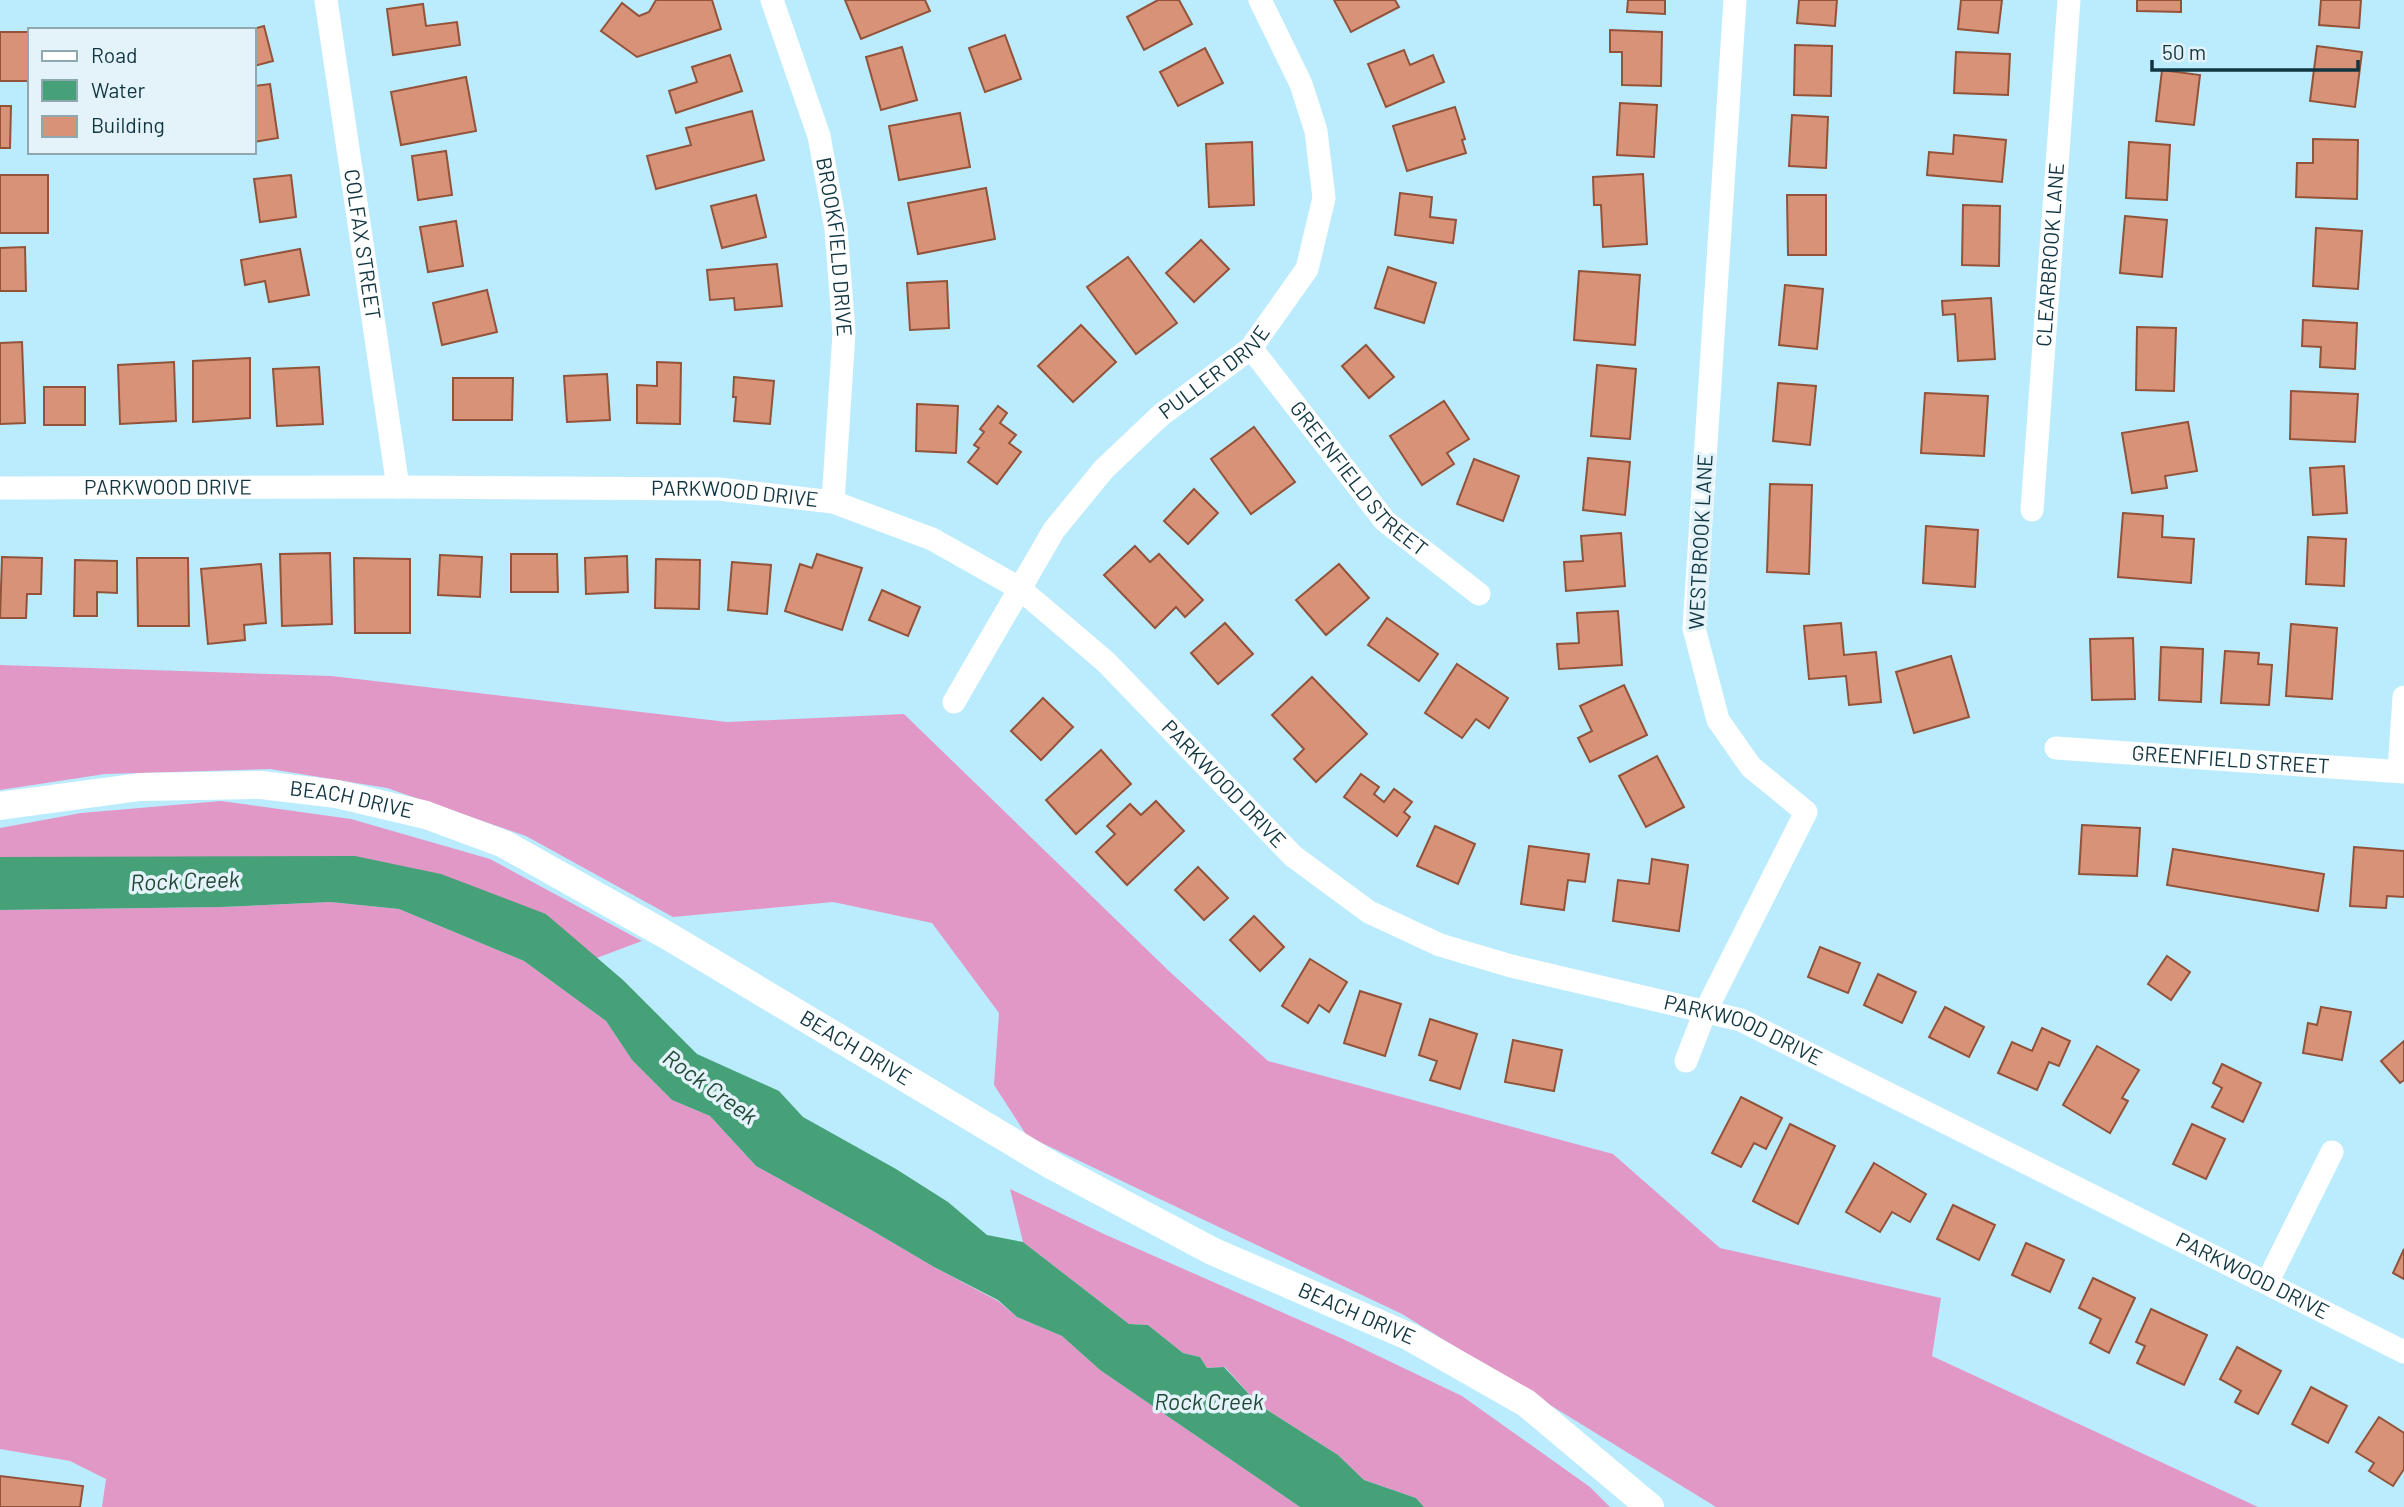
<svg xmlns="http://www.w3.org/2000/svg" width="2404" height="1507" font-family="Barlow,sans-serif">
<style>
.forest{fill:#e298c6}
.water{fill:#46a179}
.building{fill:#d79277;stroke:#92533a;stroke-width:2}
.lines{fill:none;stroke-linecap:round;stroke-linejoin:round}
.minor{stroke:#fff;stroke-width:23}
.tertiary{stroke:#fff;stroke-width:28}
.labels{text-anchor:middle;stroke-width:7;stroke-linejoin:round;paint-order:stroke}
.street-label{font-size:21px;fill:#113641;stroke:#e3f3f9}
.water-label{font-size:23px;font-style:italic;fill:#214836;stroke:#e3f3f9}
</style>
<rect width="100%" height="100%" fill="#bbecfe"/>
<!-- forest -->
<g class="forest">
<polygon points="0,665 331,676 727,722 904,714 1170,972 1268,1061 1613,1154 1720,1248 1941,1298 1932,1356 2258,1507 1716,1507 1402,1314 1027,1136 994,1085 999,1013 932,923 833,902 673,917 526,836 387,788 270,769 105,774 0,790"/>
<polygon points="221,801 351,819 490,859 642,941 594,959 546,914 45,858 0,857 0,828 81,813"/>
<polygon points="330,902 399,909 524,961 606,1021 632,1060 672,1100 710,1116 756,1166 866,1227 934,1267 998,1301 1017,1317 1062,1336 1100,1370 1300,1507 102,1507 106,1479 70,1461 0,1449 0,910 221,907"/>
<polygon points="1010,1189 1104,1234 1343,1339 1462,1396 1590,1487 1610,1507 1424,1507 1416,1498 1364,1480 1338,1455 1258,1404 1225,1367 1207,1368 1200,1357 1183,1353 1148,1325 1129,1324 1023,1242"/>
</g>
<!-- water -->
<polygon class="water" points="355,856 441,874 546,914 623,980 697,1054 779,1091 803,1117 896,1169 948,1202 987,1235 1023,1242 1129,1324 1148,1325 1183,1353 1200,1357 1207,1368 1224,1367 1258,1404 1338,1455 1364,1480 1416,1498 1424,1507 1300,1507 1100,1370 1062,1336 1017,1317 998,1300 934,1267 866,1227 756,1166 710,1116 672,1100 632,1060 606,1021 524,961 399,909 330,902 221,907 0,910 0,857"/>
<!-- building -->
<g class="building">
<polygon points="656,0 712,0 721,29 637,57 601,31 622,3 639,16 649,12"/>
<polygon points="845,0 925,0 930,11 861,39"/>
<polygon points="1158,0 1179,0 1192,24 1144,50 1127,17"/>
<polygon points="1334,0 1395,0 1399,7 1351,32"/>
<polygon points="1628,0 1665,0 1665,14 1627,12"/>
<polygon points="1799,0 1837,0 1835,26 1797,23"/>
<polygon points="1961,0 2002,0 1998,33 1958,29"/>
<polygon points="2137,0 2181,0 2181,12 2137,11"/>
<polygon points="2321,0 2361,0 2359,28 2319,25"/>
<polygon points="423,4 426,26 457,22 460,45 393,55 387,9"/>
<polygon points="264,26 273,61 254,66 254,30 249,30"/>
<polygon points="1610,30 1662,32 1661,86 1622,85 1622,52 1610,52"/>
<rect x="0" y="32" width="30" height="49"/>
<polygon points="1005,35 1021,79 985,92 969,48"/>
<polygon points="1795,45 1832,46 1831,96 1794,95"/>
<polygon points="2317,46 2362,52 2355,107 2310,101"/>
<polygon points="902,47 917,100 881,110 866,57"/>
<polygon points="1205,48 1223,83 1178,106 1160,72"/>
<polygon points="1404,50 1410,65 1433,55 1444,82 1386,107 1368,64"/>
<polygon points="1956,52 2010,54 2008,95 1954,93"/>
<polygon points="730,55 742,91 676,113 669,91 697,82 692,67"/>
<polygon points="2162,70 2200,75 2194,125 2156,121"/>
<polygon points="466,77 476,131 401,145 391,92"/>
<polygon points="270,84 278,138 254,142 254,86"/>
<polygon points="1620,103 1657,105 1654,157 1617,155"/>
<polygon points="0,106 11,106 10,148 0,148"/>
<polygon points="1455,107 1465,139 1462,140 1466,153 1407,171 1393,126"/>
<polygon points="752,111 764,160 656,189 647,156 691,145 686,128"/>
<polygon points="960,113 970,167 899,180 889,126"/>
<polygon points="1792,115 1828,117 1826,168 1789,166"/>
<polygon points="1954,135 2006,140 2002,182 1927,175 1929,152 1953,154"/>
<polygon points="2313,139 2358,140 2357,199 2296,197 2297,163 2313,163"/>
<polygon points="1252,142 1254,205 1209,207 1206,144"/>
<polygon points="2129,142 2170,145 2167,200 2126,198"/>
<polygon points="446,151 452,195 418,200 412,156"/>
<polygon points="1643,174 1647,244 1603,247 1601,205 1594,205 1593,177"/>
<rect x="0" y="175" width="48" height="58"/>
<polygon points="291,175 296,217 260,222 254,179"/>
<polygon points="986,188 995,239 918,254 908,203"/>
<polygon points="1400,193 1432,197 1430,217 1456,220 1453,243 1395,235"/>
<polygon points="756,195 766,237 722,248 711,206"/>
<polygon points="1787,195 1826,195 1826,255 1788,255"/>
<polygon points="1963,205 2000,206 1999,266 1962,265"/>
<polygon points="2125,216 2167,220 2162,277 2120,273"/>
<polygon points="456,221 463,266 428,272 420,227"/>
<polygon points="2316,228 2362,231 2358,289 2313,286"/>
<polygon points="1201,240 1229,269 1194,302 1166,273"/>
<polygon points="25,247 26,291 0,291 0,248"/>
<polygon points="300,249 309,295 269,302 265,281 245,285 241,260"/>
<polygon points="1128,257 1177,323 1136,354 1087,287"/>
<polygon points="777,264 782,306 735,310 734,298 710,300 707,270"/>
<polygon points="1388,267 1436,283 1424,323 1375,308"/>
<polygon points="1579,271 1640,275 1635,345 1574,340"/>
<polygon points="947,281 949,328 910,330 907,283"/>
<polygon points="1785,285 1823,289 1817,349 1779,345"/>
<polygon points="487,290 497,332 442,345 433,303"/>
<polygon points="1991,298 1995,359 1958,361 1955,314 1943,315 1942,301"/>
<polygon points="2303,320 2357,323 2355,369 2320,367 2321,347 2302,346"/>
<polygon points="1081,325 1116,362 1073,402 1038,366"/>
<polygon points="2137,327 2176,328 2174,391 2136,390"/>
<polygon points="22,342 25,423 0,424 0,343"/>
<polygon points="1366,345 1394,377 1369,398 1342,366"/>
<polygon points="250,358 250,418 193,422 193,361"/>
<polygon points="174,362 176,421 120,424 118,365"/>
<polygon points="657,362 681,363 680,424 637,423 637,385 657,386"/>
<polygon points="1597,365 1636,369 1630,439 1591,436"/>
<polygon points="319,367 323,424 277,426 273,369"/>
<polygon points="607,374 610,420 567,422 564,376"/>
<polygon points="734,377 774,381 770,424 734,421 736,397 733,397"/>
<polygon points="453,378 513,378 512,420 453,420"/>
<polygon points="1778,383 1816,386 1810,445 1773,441"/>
<rect x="44" y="387" width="41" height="38"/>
<polygon points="2291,391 2358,394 2355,442 2290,439"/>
<polygon points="1925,393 1988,396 1984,456 1921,453"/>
<polygon points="1444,401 1469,439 1447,453 1454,464 1422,485 1390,436"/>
<polygon points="917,404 958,406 956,453 916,451"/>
<polygon points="998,406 1007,413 1000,423 1016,435 1009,443 1021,452 997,484 968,462 979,448 974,445 984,432 980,429"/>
<polygon points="2188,422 2197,471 2165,476 2167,488 2132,493 2122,433"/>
<polygon points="1254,427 1295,482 1251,514 1211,459"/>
<polygon points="1588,458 1630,462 1625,515 1583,510"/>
<polygon points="1474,459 1519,476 1503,521 1457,504"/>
<polygon points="2344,466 2347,513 2313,515 2310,468"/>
<polygon points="1770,484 1812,485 1809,574 1767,572"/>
<polygon points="1194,489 1218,513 1188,544 1164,521"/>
<polygon points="2123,513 2163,516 2162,537 2194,539 2191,583 2118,577"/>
<polygon points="1926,526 1978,530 1975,587 1923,583"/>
<polygon points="1621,533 1625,586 1566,591 1564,562 1583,561 1581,536"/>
<polygon points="2308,537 2346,539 2344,586 2306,584"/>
<polygon points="1135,546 1150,562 1159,554 1203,600 1185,617 1176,607 1155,628 1104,575"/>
<polygon points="330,553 332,624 282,626 280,554"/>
<polygon points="511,554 557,554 558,592 511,592"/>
<polygon points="817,554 862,568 842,630 785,611 800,564 812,568"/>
<polygon points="440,555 482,557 480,597 438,595"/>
<polygon points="627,556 628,592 586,594 585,558"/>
<polygon points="2,557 42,558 41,594 27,594 26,618 0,618"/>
<polygon points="137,558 188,558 189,626 138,626"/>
<polygon points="354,558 410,559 410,633 355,633"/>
<polygon points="656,559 700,560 699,609 655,608"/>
<polygon points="75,560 117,561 117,593 97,592 97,616 74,616"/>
<polygon points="732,562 771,565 767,614 728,610"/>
<polygon points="261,564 266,623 244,625 245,640 208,644 201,569"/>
<polygon points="1339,564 1369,598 1326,635 1296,600"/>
<polygon points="882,590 920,607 908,636 869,620"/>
<polygon points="1618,611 1622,665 1559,669 1557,644 1579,643 1577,613"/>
<polygon points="1387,618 1438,654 1419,681 1368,645"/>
<polygon points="1225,623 1253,654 1218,684 1191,653"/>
<polygon points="1841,623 1844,655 1876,652 1881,702 1849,705 1846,676 1809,679 1804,626"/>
<polygon points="2291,624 2337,628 2332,699 2286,696"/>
<polygon points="2133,638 2135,699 2092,700 2090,639"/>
<polygon points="2161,647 2203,649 2201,702 2159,700"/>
<polygon points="2225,651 2259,653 2258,664 2272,665 2269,705 2221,703"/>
<polygon points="1951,656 1969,717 1914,733 1896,672"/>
<polygon points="1457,664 1508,698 1489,728 1476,719 1462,738 1425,713"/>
<polygon points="1312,677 1367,734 1316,782 1294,759 1304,749 1272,715"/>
<polygon points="1624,685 1647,735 1590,762 1578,738 1592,731 1580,706"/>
<polygon points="1043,698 1073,727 1041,760 1011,731"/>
<polygon points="1101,750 1131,784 1076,834 1046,800"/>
<polygon points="1657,756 1684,807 1646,827 1619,776"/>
<polygon points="1361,774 1379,787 1374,794 1384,802 1394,789 1412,802 1404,812 1410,817 1397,836 1344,797"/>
<polygon points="1156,801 1184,831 1127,885 1096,852 1115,834 1107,826 1130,804 1141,815"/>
<polygon points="2082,825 2140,828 2137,876 2079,874"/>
<polygon points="1435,826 1475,844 1458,884 1417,866"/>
<polygon points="1529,846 1589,854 1585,882 1568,880 1564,910 1521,904"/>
<polygon points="2354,847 2404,851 2404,897 2387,896 2386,908 2350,906"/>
<polygon points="2173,849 2324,874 2318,911 2167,885"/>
<polygon points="1652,859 1688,865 1679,931 1613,921 1618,880 1649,884"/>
<polygon points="1198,867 1228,898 1204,920 1175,890"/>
<polygon points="1254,916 1284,947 1260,971 1230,940"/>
<polygon points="1820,947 1860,963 1848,993 1808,977"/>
<polygon points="2167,956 2190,972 2171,1000 2148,984"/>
<polygon points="1310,959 1347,982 1329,1012 1319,1005 1308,1023 1282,1006"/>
<polygon points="1878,974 1916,992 1902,1023 1864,1005"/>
<polygon points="1360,991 1401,1004 1385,1056 1344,1043"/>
<polygon points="1945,1007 1984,1027 1969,1057 1929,1037"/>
<polygon points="2321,1007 2351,1012 2342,1060 2303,1053 2308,1023 2317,1025"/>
<polygon points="1430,1019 1477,1034 1460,1089 1430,1080 1437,1061 1419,1055"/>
<polygon points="2042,1028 2070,1041 2059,1066 2049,1062 2037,1090 1998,1073 2012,1042 2032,1051"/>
<polygon points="1513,1040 1562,1050 1554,1091 1505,1082"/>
<polygon points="2404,1041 2404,1080 2400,1083 2381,1061"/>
<polygon points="2097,1046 2139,1070 2122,1098 2128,1101 2110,1133 2063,1105"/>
<polygon points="2222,1064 2261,1083 2243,1122 2212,1107 2222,1088 2213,1083"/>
<polygon points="1741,1097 1782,1118 1766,1149 1754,1143 1741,1167 1712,1153"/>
<polygon points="1790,1124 1835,1146 1798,1224 1753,1201"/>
<polygon points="2192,1124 2225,1139 2206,1179 2173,1164"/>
<polygon points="1874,1163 1926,1194 1910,1222 1892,1212 1880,1232 1846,1212"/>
<polygon points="1953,1205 1995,1225 1979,1260 1937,1239"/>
<polygon points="2026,1243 2064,1260 2050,1292 2012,1275"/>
<polygon points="2404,1249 2404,1279 2393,1273"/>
<polygon points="2093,1278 2135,1298 2109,1353 2090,1343 2101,1319 2079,1308"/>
<polygon points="2151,1309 2207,1335 2184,1385 2137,1363 2145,1346 2136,1342"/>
<polygon points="2237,1347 2281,1371 2258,1414 2235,1402 2241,1391 2220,1379"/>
<polygon points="2311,1387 2347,1406 2328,1443 2292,1424"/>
<polygon points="2379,1417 2404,1433 2404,1469 2393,1486 2369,1471 2374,1463 2356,1452"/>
<polygon points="0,1476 83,1486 80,1507 0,1507"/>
</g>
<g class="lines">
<!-- minor -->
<g class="minor">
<path id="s1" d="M326,0L398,487"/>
<path id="s2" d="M772,0L819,136L836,229L844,333L833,502"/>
<path id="s3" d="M1251,348L1385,521L1479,594"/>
<path id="s4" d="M0,488L398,487L719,489L833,502L932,539L1019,588L1106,662L1293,856L1369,912L1440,945L1511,966L1741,1020L2404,1352"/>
<path id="s5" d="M2032,510L2069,0"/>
<path id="s6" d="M954,702L1054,530L1104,469L1161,415L1251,348L1307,269L1324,198L1316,131L1301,84L1260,0"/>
<path id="s7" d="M2056,748L2404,772"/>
<polyline points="2399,771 2404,697"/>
<polyline points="1686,1061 1705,1012 1806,812 1751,767 1718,720 1694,628 1735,0"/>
<polyline points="2267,1283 2332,1152"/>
</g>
<!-- tertiary -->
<path class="tertiary" id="s8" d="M0,806L140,787L261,785L337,794L426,815L504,844L668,936L1051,1165L1212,1251L1410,1337L1526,1403L1650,1507"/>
</g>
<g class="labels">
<!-- street labels -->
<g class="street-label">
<text dy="7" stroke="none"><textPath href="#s1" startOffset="247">COLFAX STREET</textPath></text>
<text dy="7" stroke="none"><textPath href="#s2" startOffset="256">BROOKFIELD DRIVE</textPath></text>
<text dy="7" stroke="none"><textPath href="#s5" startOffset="256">CLEARBROOK LANE</textPath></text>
<text dy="7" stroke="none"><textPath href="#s6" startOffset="425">PULLER DRIVE</textPath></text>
<text dy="7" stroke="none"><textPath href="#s3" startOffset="170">GREENFIELD STREET</textPath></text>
<text dy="7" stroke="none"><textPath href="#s4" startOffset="168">PARKWOOD DRIVE</textPath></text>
<text dy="7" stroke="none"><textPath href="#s4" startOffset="735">PARKWOOD DRIVE</textPath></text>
<text transform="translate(1701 542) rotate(-87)" y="7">WESTBROOK LANE</text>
<text dy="7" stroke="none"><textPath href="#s7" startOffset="175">GREENFIELD STREET</textPath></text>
<text dy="7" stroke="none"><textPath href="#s4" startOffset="1323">PARKWOOD DRIVE</textPath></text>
<text dy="7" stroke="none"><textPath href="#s8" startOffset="354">BEACH DRIVE</textPath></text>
<text dy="7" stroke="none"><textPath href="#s4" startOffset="1911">PARKWOOD DRIVE</textPath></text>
<text dy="7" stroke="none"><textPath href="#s8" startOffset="920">BEACH DRIVE</textPath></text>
<text dy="7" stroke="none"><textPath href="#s4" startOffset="2478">PARKWOOD DRIVE</textPath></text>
<text dy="7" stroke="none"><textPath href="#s8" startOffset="1488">BEACH DRIVE</textPath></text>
</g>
<!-- water labels -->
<g class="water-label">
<text transform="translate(185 881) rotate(-2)" y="8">Rock Creek</text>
<text transform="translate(710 1087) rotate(36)" y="8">Rock Creek</text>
<text x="1209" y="1410">Rock Creek</text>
</g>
</g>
<!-- legend -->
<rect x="28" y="28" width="228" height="126" fill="#e3f3f9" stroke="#8fa7af" stroke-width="2"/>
<rect x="42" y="51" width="35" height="10" fill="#ffffff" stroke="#8fa7af" stroke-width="2"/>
<text x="91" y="63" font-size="21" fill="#113641">Road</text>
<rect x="42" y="80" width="35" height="21" fill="#46a179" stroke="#8fa7af" stroke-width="2"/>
<text x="91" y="98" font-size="21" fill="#113641">Water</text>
<rect x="42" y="116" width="35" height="21" fill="#d79277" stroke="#8fa7af" stroke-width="2"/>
<text x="91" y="133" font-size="21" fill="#113641">Building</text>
<!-- scale -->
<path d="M2152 60v10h206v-10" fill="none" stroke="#113641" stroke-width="3.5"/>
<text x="2162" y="60" font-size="21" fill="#113641" stroke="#e3f3f9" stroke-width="5" paint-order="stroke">50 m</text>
</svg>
